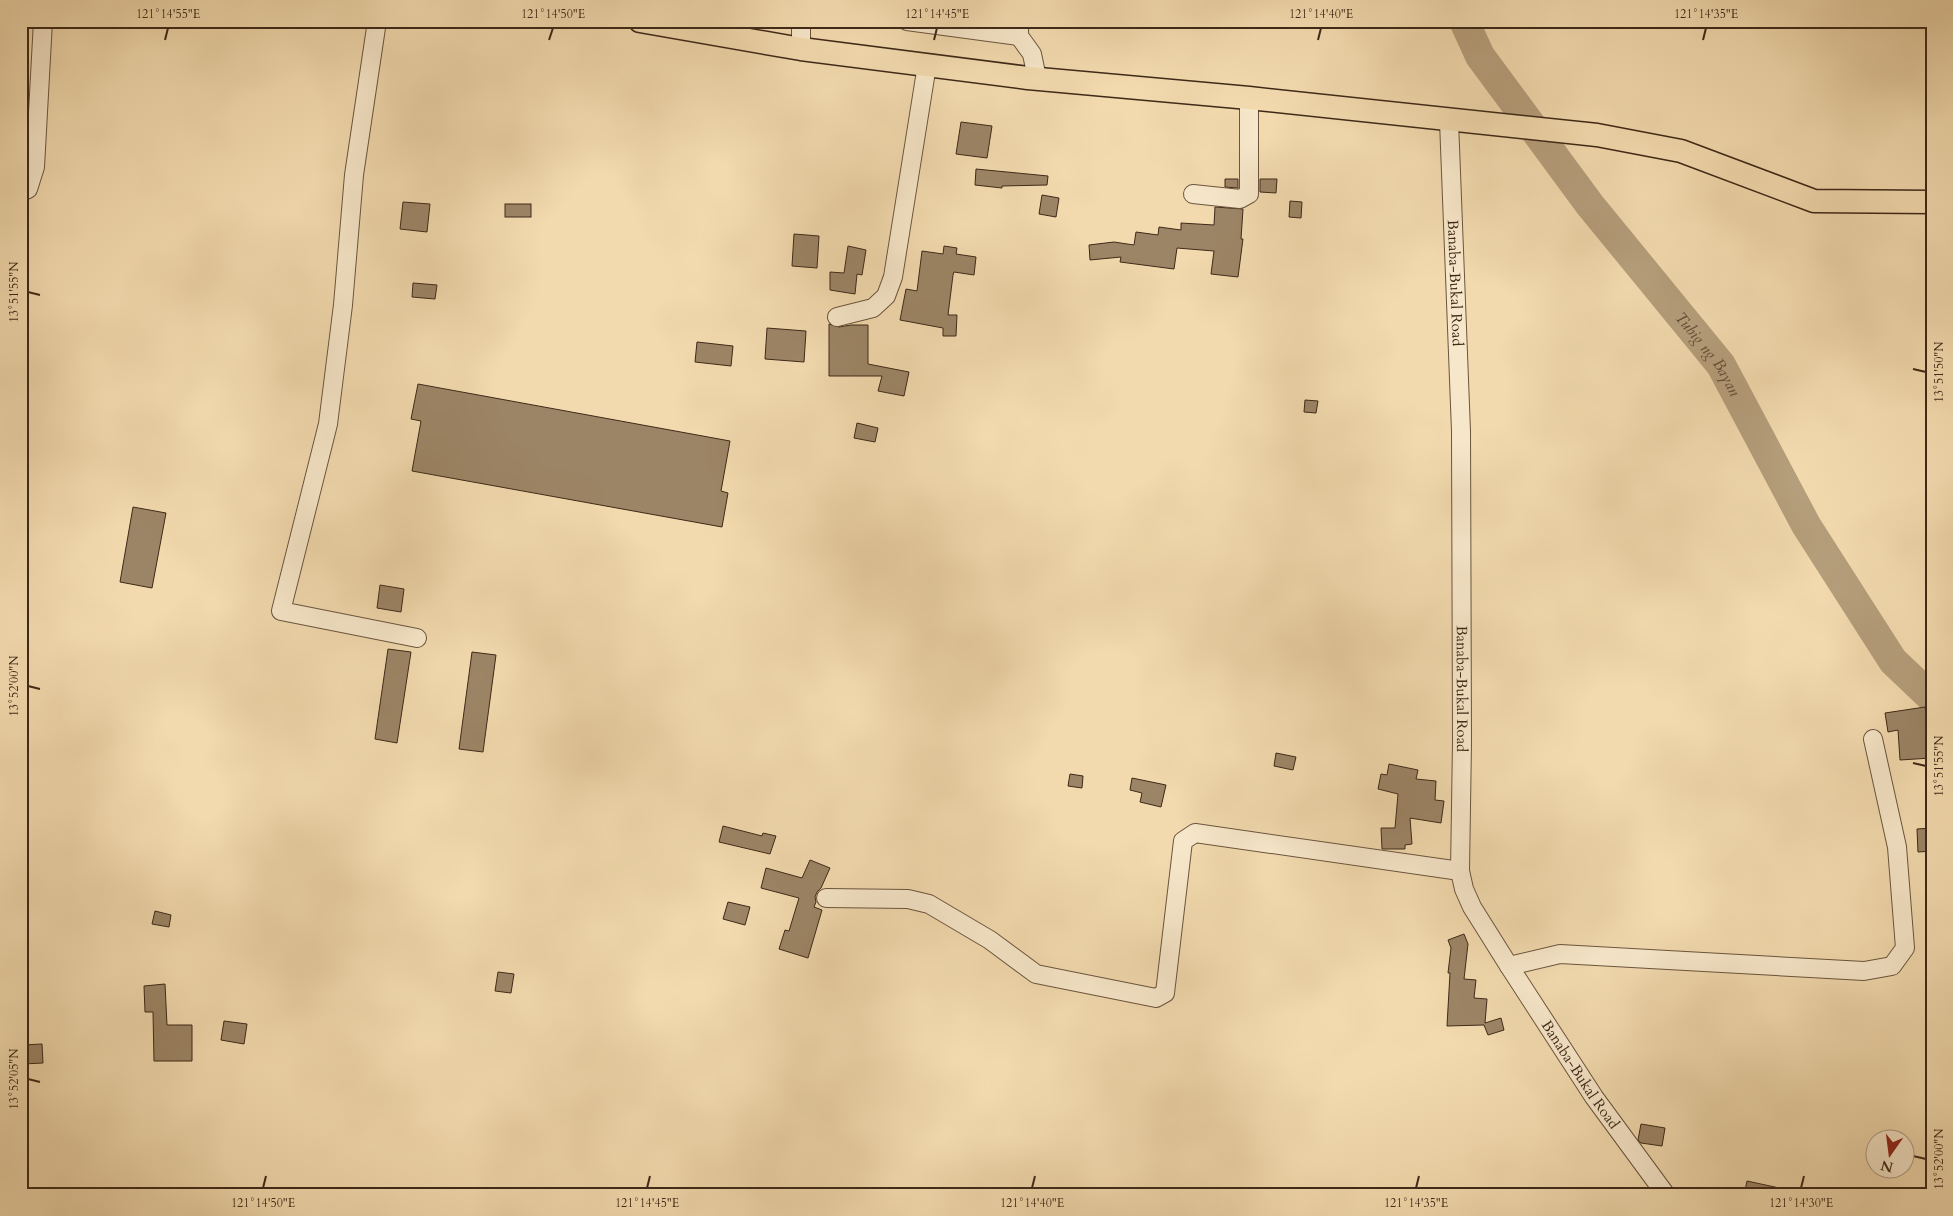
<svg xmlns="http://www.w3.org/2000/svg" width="1953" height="1216" font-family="Cardo,serif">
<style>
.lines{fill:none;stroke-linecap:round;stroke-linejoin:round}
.river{stroke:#b59e7b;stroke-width:30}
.building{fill:#9c8566;stroke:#3e2918}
.minor-casing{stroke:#6b553e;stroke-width:20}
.major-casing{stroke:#3e2918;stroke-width:25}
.minor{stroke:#f7e7ca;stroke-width:18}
.major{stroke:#f2daae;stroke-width:22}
.ticks{fill:none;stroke:#3e2918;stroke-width:2}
.labels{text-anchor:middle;stroke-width:4;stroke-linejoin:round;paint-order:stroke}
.street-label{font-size:15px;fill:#3e2918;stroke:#f7e7ca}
.water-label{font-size:16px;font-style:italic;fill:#624c36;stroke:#f7e7ca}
.neatline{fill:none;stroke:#3e2918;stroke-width:2}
.ticks-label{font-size:12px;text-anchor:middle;fill:#3e2918}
</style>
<rect width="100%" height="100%" fill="#f2daae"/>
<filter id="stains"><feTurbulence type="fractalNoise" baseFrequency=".004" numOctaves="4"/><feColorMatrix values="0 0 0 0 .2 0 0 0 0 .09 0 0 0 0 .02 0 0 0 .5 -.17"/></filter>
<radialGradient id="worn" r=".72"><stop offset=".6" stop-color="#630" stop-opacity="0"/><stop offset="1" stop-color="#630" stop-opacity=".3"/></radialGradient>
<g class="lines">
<!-- river -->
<path class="river" id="s1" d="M1464,21L1480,56L1590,205L1721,365L1806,525L1893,661L1932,698"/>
</g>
<!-- building -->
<g class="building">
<polygon points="961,122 992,126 987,158 956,154"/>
<polygon points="976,169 1048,176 1047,185 1002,186 1002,188 975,185"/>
<polygon points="1225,179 1238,179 1238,188 1225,187"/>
<polygon points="1260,179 1277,179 1276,193 1260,192"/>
<polygon points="1042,195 1059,198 1056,217 1039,214"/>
<polygon points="1290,201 1302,202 1301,218 1289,217"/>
<polygon points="403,202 430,204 427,232 400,229"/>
<rect x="505" y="204" width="26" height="13"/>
<polygon points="1215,207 1243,209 1241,239 1243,239 1238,277 1211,274 1214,251 1177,248 1174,269 1120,262 1121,257 1090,260 1089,245 1114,242 1134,245 1136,232 1158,235 1159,227 1181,230 1181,223 1214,225"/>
<polygon points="794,234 819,236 817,268 792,266"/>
<polygon points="848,246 866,250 862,275 857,274 855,294 830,290 830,272 844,273"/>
<polygon points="944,246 957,248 956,254 976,257 974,275 954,272 953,275 948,315 957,315 956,336 943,336 943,328 900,320 906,289 917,291 922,251 943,254"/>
<polygon points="413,283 437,285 435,299 412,297"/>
<polygon points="829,324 839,327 851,325 868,325 868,364 909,372 904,396 878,391 882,376 829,376"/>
<polygon points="767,328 806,331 804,362 765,359"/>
<polygon points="697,342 733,346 731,366 695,362"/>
<polygon points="418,384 730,441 721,491 728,493 722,527 412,471 421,421 411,419"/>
<polygon points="1305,400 1318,401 1316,413 1304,412"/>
<polygon points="857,423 878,428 875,442 854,438"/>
<polygon points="133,507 166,513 152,588 120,582"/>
<polygon points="380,585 404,589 401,612 377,608"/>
<polygon points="388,649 411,652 397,743 375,739"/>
<polygon points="472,652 496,655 483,752 459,749"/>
<polygon points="1925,707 1929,733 1931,758 1900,760 1898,730 1888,732 1885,713"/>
<polygon points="1276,753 1296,757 1293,770 1274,766"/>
<polygon points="1389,764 1418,770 1416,779 1436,781 1435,800 1444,801 1441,823 1410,818 1412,844 1405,845 1405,849 1382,849 1381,828 1395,828 1398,794 1378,789 1381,774 1387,775"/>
<polygon points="1070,774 1083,776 1082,788 1068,786"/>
<polygon points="1132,778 1166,785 1161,807 1140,802 1142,793 1130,790"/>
<polygon points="723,826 762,836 763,833 776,836 770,854 719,842"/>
<polygon points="1932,828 1932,851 1918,852 1917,829"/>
<polygon points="810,860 830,868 821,888 817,892 815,897 816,902 814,907 822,910 808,958 779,949 785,930 789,931 799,898 761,888 766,868 802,878"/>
<polygon points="728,902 750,907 745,925 723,919"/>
<polygon points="155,911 171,915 169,927 152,924"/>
<polygon points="1464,934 1468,944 1464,979 1476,980 1474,998 1487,999 1485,1023 1501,1018 1504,1030 1488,1035 1484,1025 1447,1026 1450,973 1448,973 1451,948 1448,940"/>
<polygon points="498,972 514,974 511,993 495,991"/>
<polygon points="165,984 167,1025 192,1025 192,1061 154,1061 153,1012 145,1012 144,986"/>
<polygon points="224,1021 247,1024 244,1044 221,1040"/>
<polygon points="42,1044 43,1063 23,1064 22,1045"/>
<polygon points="1641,1124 1665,1128 1662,1146 1641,1143 1638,1140"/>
<polygon points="1747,1181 1784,1189 1783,1195 1744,1195"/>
</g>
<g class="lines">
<defs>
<g id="minor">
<polyline points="377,21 354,175 343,305 328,424 281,611 417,638"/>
<polyline points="907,21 1019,36"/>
<polyline points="1019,21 1019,36 1032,54 1037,78"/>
<polyline points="801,49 801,21"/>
<path id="s2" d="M1449,121L1461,431L1462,742L1460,871L1464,889L1472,907L1509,966L1594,1097L1666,1195"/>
<polyline points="21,192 28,189 35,167 43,21"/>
<polyline points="1193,194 1240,199 1249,194 1249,98"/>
<polyline points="837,317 873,308 886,296 893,277 927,65"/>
<polyline points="826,898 908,899 929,904 990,940 1036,974 1156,998 1165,993 1183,841 1195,833 1460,871"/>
<polyline points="1509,966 1560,954 1864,971 1892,966 1905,948 1897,847 1873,739"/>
</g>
<polyline id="major" points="640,21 801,49 1028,78 1249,98 1597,135 1681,151 1814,201 1932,202"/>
</defs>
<!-- minor casing -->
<use href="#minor" class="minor-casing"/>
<!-- major casing -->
<use href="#major" class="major-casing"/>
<!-- minor -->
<use href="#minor" class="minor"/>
<!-- major -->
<use href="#major" class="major"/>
</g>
<!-- ticks -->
<path class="ticks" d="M165,40L168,28M549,40L553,28M934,40L937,28M1318,40L1321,28M1703,40L1706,28M28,292L40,295M1913,369L1926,372M28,686L40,689M1913,763L1926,766M28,1079L40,1082M1913,1156L1926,1159M263,1188L266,1176M647,1188L650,1176M1032,1188L1035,1176M1416,1188L1419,1176M1801,1188L1804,1176"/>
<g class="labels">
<!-- street labels -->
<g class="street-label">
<text dy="5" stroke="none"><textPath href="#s2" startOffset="162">Banaba-Bukal Road</textPath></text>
<text dy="5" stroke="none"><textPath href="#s2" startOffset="568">Banaba-Bukal Road</textPath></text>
<text dy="5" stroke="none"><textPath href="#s2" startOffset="988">Banaba-Bukal Road</textPath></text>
</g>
<!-- water labels -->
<g class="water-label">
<text dy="6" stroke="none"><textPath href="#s1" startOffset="414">Tubig ng Bayan</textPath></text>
</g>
</g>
<!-- margin -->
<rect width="1953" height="1216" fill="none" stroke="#f2daae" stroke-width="55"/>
<!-- north arrow -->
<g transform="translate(1890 1154) rotate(194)"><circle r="24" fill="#f7e7ca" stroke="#ad9b83"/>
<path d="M0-4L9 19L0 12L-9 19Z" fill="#8f2418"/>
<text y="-8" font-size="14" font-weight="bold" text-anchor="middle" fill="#3e2918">N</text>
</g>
<rect x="28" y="28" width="1898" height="1160" class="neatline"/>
<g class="ticks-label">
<text x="168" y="18">121°14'55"E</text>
<text x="553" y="18">121°14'50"E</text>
<text x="937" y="18">121°14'45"E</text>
<text x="1321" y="18">121°14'40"E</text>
<text x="1706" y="18">121°14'35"E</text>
<text transform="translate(14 292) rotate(-90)" y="4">13°51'55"N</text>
<text transform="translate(1939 372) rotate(-90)" y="4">13°51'50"N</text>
<text transform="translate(14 686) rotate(-90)" y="4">13°52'00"N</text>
<text transform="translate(1939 766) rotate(-90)" y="4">13°51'55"N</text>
<text transform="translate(14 1079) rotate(-90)" y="4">13°52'05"N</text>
<text transform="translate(1939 1159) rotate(-90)" y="4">13°52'00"N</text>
<text x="263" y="1207">121°14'50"E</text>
<text x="647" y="1207">121°14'45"E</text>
<text x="1032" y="1207">121°14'40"E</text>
<text x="1416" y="1207">121°14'35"E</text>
<text x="1801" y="1207">121°14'30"E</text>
</g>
<rect width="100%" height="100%" filter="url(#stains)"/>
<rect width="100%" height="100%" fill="url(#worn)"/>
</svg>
